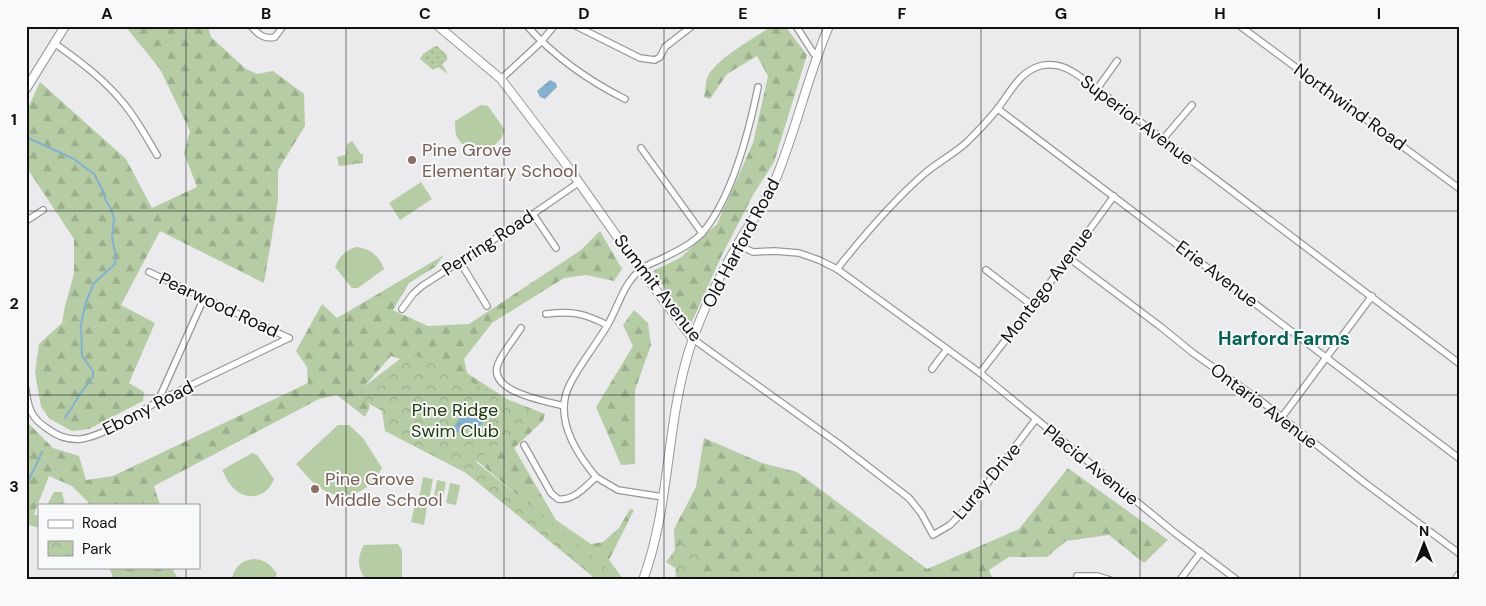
<svg xmlns="http://www.w3.org/2000/svg" width="1486" height="606" font-family="'DM Sans',sans-serif">
<style>
.grass{fill:url(#grass-dots)}
.forest{fill:url(#forest-firs)}
.park{fill:url(#park-crowns)}
.pitch{fill:#b5cca5}
.water{fill:url(#water-ripples)}
.lines{fill:none;stroke-linecap:round;stroke-linejoin:round}
.stream{stroke:#84b1ce;stroke-width:2}
.minor-casing{stroke:#98989a;stroke-width:8}
.tertiary-casing{stroke:#98989a;stroke-width:10}
.secondary-casing{stroke:#98989a;stroke-width:11}
.minor{stroke:#fff;stroke-width:5.5}
.tertiary{stroke:#fff;stroke-width:8}
.secondary{stroke:#fff;stroke-width:9}
.grid{fill:none;stroke:#101010;stroke-width:1;stroke-opacity:0.55}
.education-dot{fill:#8d6e63;stroke:#f8f9fa;stroke-width:2}
.labels{text-anchor:middle;stroke-width:4;stroke-linejoin:round;paint-order:stroke}
.street-label{font-size:18px;fill:#101010;stroke:#f8f9fa}
.education-label{font-size:18px;fill:#785e54;stroke:#f8f9fa;text-anchor:start}
.park-label{font-size:18px;fill:#223a0d;stroke:#f8f9fa}
.neighbourhood-label{font-size:19px;font-weight:bold;fill:#056152;stroke:#f8f9fa}
.neatline{fill:none;stroke:#101010;stroke-width:2}
.grid-label{font-size:16px;text-anchor:middle;font-weight:bold;fill:#101010}
</style>
<defs>
<pattern id="grass-dots" width="8" height="8" patternUnits="userSpaceOnUse" patternTransform="scale(1.25)"><rect width="8" height="8" fill="#b5cca5"/><path d="M2 2h.1M6 6h.1" fill="none" stroke="#9bae8d" stroke-width="1.8" stroke-linecap="round"/></pattern>
<pattern id="forest-firs" width="22" height="20" patternUnits="userSpaceOnUse" patternTransform="scale(1.25)"><rect width="22" height="20" fill="#b5cca5"/><path d="M5 1l3.5 6h-7zM16 11l3.5 6h-7z" fill="#9bae8d"/></pattern>
<pattern id="park-crowns" width="20" height="18" patternUnits="userSpaceOnUse" patternTransform="scale(1.25)"><rect width="20" height="18" fill="#b5cca5"/><path d="M2 6a3 3 0 1 1 6 0M12 15a3 3 0 1 1 6 0" fill="none" stroke="#9bae8d"/></pattern>
<pattern id="water-ripples" width="26" height="14" patternUnits="userSpaceOnUse" patternTransform="scale(1.25)"><rect width="26" height="14" fill="#84b1ce"/><path d="M2 4q2-2 4 0t4 0M15 11q2-2 4 0t4 0" fill="none" stroke="#7197b0"/></pattern>
</defs>
<rect width="100%" height="100%" fill="#ebebed"/>
<!-- grass -->
<polygon class="grass" points="435,46 437,46 447,55 447,60 442,64 448,74 438,67 433,70 420,59 423,54"/>
<!-- forest -->
<g class="forest">
<polygon points="125,26 208,26 211,37 246,69 257,74 273,71 304,94 305,126 278,170 278,200 264,283 160,231 121,305 155,323 129,383 144,392 143,401 89,429 72,431 50,419 41,407 35,372 39,344 62,323 65,306 74,274 74,239 29,171 26,173 26,112 40,82 126,159 152,208 197,187 184,153 190,131 160,69"/>
<path d="M772,26H785L807,55L774,162L753,195L722,255L690,326L653,271L680,258L717,224L753,143L768,76L757,56L727,74L710,99L704,97C706,90 705,80 709,74C721,56 754,38 772,26Z"/>
<polygon points="600,231 622,269 614,281 586,275 564,278 492,323 464,359 467,373 507,399 545,414 543,421 514,448 556,520 591,544 603,542 619,528 630,509 634,510 609,560 624,580 621,580 557,529 476,460 431,368 391,356 361,390 370,407 365,417 337,395 319,399 154,486 160,505 89,505 88,502 72,486 49,476 34,514 39,517 39,528 29,525 26,530 26,473 30,466 26,463 26,421 53,448 79,456 86,480 113,476 308,383 307,367 296,351 322,304 337,318 444,255 435,267 409,283 393,310 428,326 469,324 581,250"/>
<polygon points="634,310 648,323 651,345 635,390 635,464 621,465 596,407 633,346 623,325"/>
<polygon points="704,438 762,463 797,472 927,569 1019,529 1068,468 1168,540 1144,563 1109,535 1066,541 1047,557 1009,557 989,570 993,580 676,580 674,529 696,487"/>
<polygon points="54,492 62,492 65,505 47,505"/>
<polygon points="109,567 171,567 179,580 114,580"/>
</g>
<!-- park -->
<g class="park">
<polygon points="352,141 361,154 363,154 363,163 339,166 337,157 346,155 347,144"/>
<polygon points="409,352 537,414 476,462 622,580 597,580 466,473 385,431 382,411 353,395"/>
<polygon points="681,542 707,561 693,580 666,562"/>
</g>
<!-- pitch -->
<g class="pitch">
<path d="M481,105L488,106L505,130C503,135 501,140 496,144C486,151 467,152 459,140C455,135 455,128 455,121Z"/>
<polygon points="421,182 432,199 400,220 389,203"/>
<path d="M357,247C371,249 379,256 384,269L358,288H352L335,267C340,256 345,250 357,247Z"/>
<path d="M338,425H349L363,438L382,468C369,493 344,505 319,487C310,481 304,472 296,464Z"/>
<path d="M252,453L257,455L274,479C266,500 243,502 230,484C226,480 225,474 222,470Z"/>
<polygon points="423,477 433,479 429,500 419,498"/>
<polygon points="437,480 446,482 442,503 433,501"/>
<polygon points="450,483 460,485 456,505 446,503"/>
<polygon points="415,504 427,506 424,525 411,522"/>
<path d="M398,544L402,550V580H366C357,569 357,557 364,545Z"/>
<path d="M253,559C264,559 271,565 277,574L274,580H231C235,567 240,561 253,559Z"/>
</g>
<!-- water -->
<g class="water">
<polygon points="550,80 556,83 557,87 545,99 540,97 537,91"/>
<polygon points="463,410 484,420 478,432 466,425 461,434 453,430"/>
</g>
<g class="lines">
<!-- stream -->
<g class="stream">
<polyline points="26,137 74,159 94,174 103,191 106,201 111,208 114,219 112,237 116,257 115,264 94,283 86,302 81,324 82,356 93,371 93,377 82,391 65,418"/>
<polyline points="26,486 42,452"/>
</g>
<defs>
<g id="minor">
<path d="M251,26C258,34 264,40 275,37L283,26"/>
<path d="M527,26C555,57 587,80 625,99"/>
<polyline points="576,26 640,58 655,60 660,57 665,47 692,26"/>
<polyline points="796,26 814,54 818,55"/>
<polyline points="1240,26 1460,189"/>
<path d="M54,43C81,62 105,80 125,105C137,120 147,138 157,155"/>
<polyline points="501,79 541,42 554,26"/>
<polyline points="1097,89 1117,61"/>
<polyline points="998,109 1460,459"/>
<polyline points="1163,139 1192,105"/>
<polyline points="641,148 702,233"/>
<polyline points="533,214 556,248"/>
<polyline points="26,221 43,210"/>
<polyline points="738,245 753,252 775,251 799,253 819,260 837,269 980,373 1175,533 1237,580"/>
<polyline points="1069,258 1161,327 1193,353 1261,401 1365,483 1460,554"/>
<polyline points="460,262 487,306"/>
<path d="M837,269C864,235 892,202 924,174C938,162 954,154 967,142C977,132 989,120 998,108C1010,93 1019,72 1040,66C1063,60 1079,76 1097,89L1460,364"/>
<polyline points="986,270 1033,306"/>
<polyline points="149,272 289,338"/>
<polyline points="402,309 413,294 422,286 533,214 578,183"/>
<path d="M546,314C572,311 584,313 607,325"/>
<path d="M521,328C514,339 503,352 498,364C487,392 546,401 564,406"/>
<polyline points="693,339 839,444 909,498 921,513 933,535 950,525 977,497 1036,419"/>
<polyline points="932,369 947,349"/>
<polyline points="980,373 1069,258 1114,196"/>
<path d="M26,390C28,409 32,419 48,429C57,436 69,440 81,439C103,436 139,413 158,401L289,338"/>
<polyline points="158,401 204,298"/>
<polyline points="1282,417 1372,296"/>
<path d="M524,445L551,493L558,499C574,501 586,486 596,477L618,490L663,497"/>
<path d="M596,477C576,453 553,416 570,384C580,364 595,346 607,326C618,308 622,286 639,271C644,266 652,263 659,260C673,253 693,244 703,232C733,196 749,131 758,87"/>
<polyline points="1077,576 1097,576 1110,580"/>
<polyline points="1180,580 1201,552"/>
</g>
<g id="tertiary">
<polyline points="438,26 501,79 568,167 640,269 693,339"/>
<polyline points="26,89 65,26"/>
<path d="M643,580C670,507 666,428 688,354C700,314 722,271 743,235C754,218 766,201 774,183C796,132 807,77 829,26"/>
</g>
<polyline id="secondary" points="1457,580 1460,575"/>
</defs>
<!-- minor casing -->
<use href="#minor" class="minor-casing"/>
<!-- tertiary casing -->
<use href="#tertiary" class="tertiary-casing"/>
<!-- secondary casing -->
<use href="#secondary" class="secondary-casing"/>
<!-- minor -->
<use href="#minor" class="minor"/>
<!-- tertiary -->
<use href="#tertiary" class="tertiary"/>
<!-- secondary -->
<use href="#secondary" class="secondary"/>
</g>
<!-- grid -->
<path class="grid" d="M186,26V505M346,26V580M504,26V580M664,26V580M822,26V580M981,26V580M1140,26V580M1300,26V580M26,211H1460M26,395H1460M186,567V580"/>
<!-- markers -->
<g class="education-dot">
<circle cx="412" cy="160" r="5"/>
<circle cx="315" cy="489" r="5"/>
</g>
<g class="labels">
<!-- street labels -->
<g class="street-label">
<text transform="translate(1350 107) rotate(36)" y="6">Northwind Road</text>
<text transform="translate(1137 120) rotate(37)" y="6">Superior Avenue</text>
<text transform="translate(488 243) rotate(-33)" y="6">Perring Road</text>
<text transform="translate(741 243) rotate(-62)" y="6">Old Harford Road</text>
<text transform="translate(1217 274) rotate(37)" y="6">Erie Avenue</text>
<text transform="translate(1047 285) rotate(-53)" y="6">Montego Avenue</text>
<text transform="translate(658 288) rotate(52)" y="6">Summit Avenue</text>
<text transform="translate(219 305) rotate(25)" y="6">Pearwood Road</text>
<text transform="translate(1264 406) rotate(37)" y="6">Ontario Avenue</text>
<text transform="translate(148 408) rotate(-27)" y="6">Ebony Road</text>
<text transform="translate(1091 465) rotate(39)" y="6">Placid Avenue</text>
<text transform="translate(987 481) rotate(-50)" y="6">Luray Drive</text>
</g>
<!-- education labels -->
<g class="education-label">
<text x="422" y="156">Pine Grove<tspan x="422" dy="21">Elementary School</tspan></text>
<text x="325" y="485">Pine Grove<tspan x="325" dy="21">Middle School</tspan></text>
</g>
<!-- park labels -->
<g class="park-label">
<text x="455" y="416">Pine Ridge<tspan x="455" dy="21">Swim Club</tspan></text>
</g>
<!-- neighbourhood labels -->
<g class="neighbourhood-label">
<text x="1284" y="345">Harford Farms</text>
</g>
</g>
<!-- border -->
<rect width="1486" height="606" fill="none" stroke="#f8f9fa" stroke-width="55"/>
<!-- legend -->
<rect x="38" y="504" width="162" height="65" fill="#f8f9fa" stroke="#9b9c9c"/>
<rect x="48" y="520" width="25" height="8" fill="#ffffff" stroke="#9b9c9c"/>
<text x="82" y="528" font-size="15" fill="#101010">Road</text>
<rect x="48" y="541" width="25" height="15" fill="url(#park-crowns)" stroke="#9b9c9c"/>
<text x="82" y="554" font-size="15" fill="#101010">Park</text>
<!-- north arrow -->
<g transform="translate(1424 544)" stroke="#f8f9fa" stroke-width="4" paint-order="stroke">
<path d="M0-4L9 19L0 12L-9 19Z" fill="#101010"/>
<text y="-8" font-size="14" font-weight="bold" text-anchor="middle" fill="#101010">N</text>
</g>
<rect x="28" y="28" width="1430" height="550" class="neatline"/>
<g class="grid-label">
<text x="107" y="19">A</text>
<text x="266" y="19">B</text>
<text x="425" y="19">C</text>
<text x="584" y="19">D</text>
<text x="743" y="19">E</text>
<text x="902" y="19">F</text>
<text x="1061" y="19">G</text>
<text x="1220" y="19">H</text>
<text x="1379" y="19">I</text>
<text x="14" y="125">1</text>
<text x="14" y="309">2</text>
<text x="14" y="492">3</text>
</g>
</svg>
